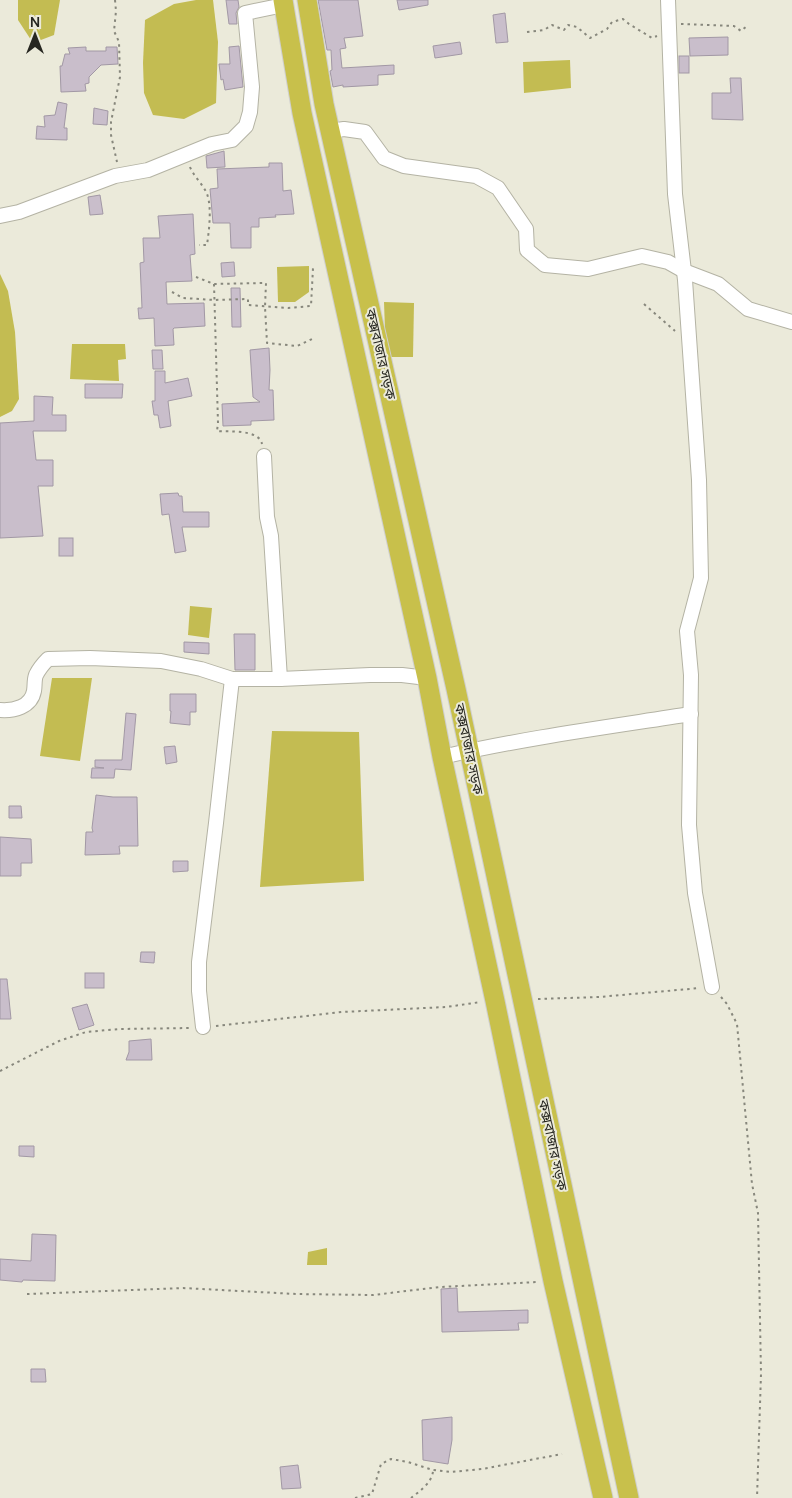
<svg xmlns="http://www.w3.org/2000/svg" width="792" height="1498" font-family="Manrope,'Noto Sans Bengali',sans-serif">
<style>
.water{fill:#c3bc52}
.building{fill:#c9becb;stroke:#a298a5}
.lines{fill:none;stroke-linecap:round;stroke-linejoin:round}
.minor-casing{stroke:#b4b3a4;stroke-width:16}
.highway-casing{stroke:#cfcfce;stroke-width:21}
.path{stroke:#87877c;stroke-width:2;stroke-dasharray:2.5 4;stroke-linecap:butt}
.minor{stroke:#fff;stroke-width:14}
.highway{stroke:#c8c04b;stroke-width:19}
.labels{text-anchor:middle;stroke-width:4;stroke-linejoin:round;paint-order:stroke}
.street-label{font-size:14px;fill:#272721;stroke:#ebeada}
</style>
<rect width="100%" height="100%" fill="#ebeada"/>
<!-- water -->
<g class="water">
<polygon points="18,0 60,0 54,35 33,43 18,20"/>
<polygon points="196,0 213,0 218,42 216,103 184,119 153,115 144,93 143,63 145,20 174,4"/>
<polygon points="570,60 571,88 524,93 523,62"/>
<polygon points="309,266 309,292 295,302 278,302 277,267"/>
<polygon points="0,274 8,291 15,332 19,399 12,411 0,417"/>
<polygon points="384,302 414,303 413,357 390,357 385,330"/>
<polygon points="72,344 125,344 126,359 118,360 119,381 70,379"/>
<polygon points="190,606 212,608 209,638 188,635"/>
<polygon points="52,678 92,678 80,761 40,756"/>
<polygon points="272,731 359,732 364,881 260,887"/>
<polygon points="327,1248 327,1265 307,1265 308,1252"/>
</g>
<!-- building -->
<g class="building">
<polygon points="226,0 238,0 239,7 236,13 237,24 229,24"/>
<polygon points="318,0 358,0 363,36 344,38 346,48 340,49 342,68 394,65 394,74 378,75 378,85 343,87 343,85 333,87 330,71 332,70 331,50 327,50"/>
<polygon points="397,0 428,0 428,5 399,10"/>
<polygon points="505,13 508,42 496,43 493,15"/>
<polygon points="728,37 728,55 690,56 689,38"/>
<polygon points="460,42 462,54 435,58 433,46"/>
<polygon points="239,46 243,87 225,90 223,79 221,80 219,64 230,64 229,47"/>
<polygon points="86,47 86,51 106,51 106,47 117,47 118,64 101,65 89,77 89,83 85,84 86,91 61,92 60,66 62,66 65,54 70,54 68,48"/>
<rect x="679" y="56" width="10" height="17"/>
<polygon points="730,78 741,78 743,120 712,119 712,93 731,93"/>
<polygon points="58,102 67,104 64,128 67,128 67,140 36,139 37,126 45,127 44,116 55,115"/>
<polygon points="94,108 108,111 107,125 93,124"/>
<polygon points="224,151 225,167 207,168 206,156"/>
<polygon points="269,163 282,163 283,191 291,190 294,214 275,215 276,217 259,218 259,227 251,227 251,248 231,248 230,223 213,223 210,189 218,188 217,169 269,167"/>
<polygon points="100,195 103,214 90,215 88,197"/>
<polygon points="193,214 195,254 190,255 192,281 166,282 167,304 204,303 205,326 174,328 173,329 174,345 155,346 154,318 139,319 138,308 142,308 140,263 144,262 143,238 160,238 158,216"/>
<polygon points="234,262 235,276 222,277 221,263"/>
<polygon points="231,288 240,288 241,327 232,327"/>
<polygon points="269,348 270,370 269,390 273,390 274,420 251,421 251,425 223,426 222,404 260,402 253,397 250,350"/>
<polygon points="152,350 162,350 163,369 153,369"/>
<polygon points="155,371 165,371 165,383 188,378 192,396 168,401 171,426 160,428 158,415 154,415 152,401 155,401"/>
<polygon points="85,384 123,384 122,398 85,398"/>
<polygon points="34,396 53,397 52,415 66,415 66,431 33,431 36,460 53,460 53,486 38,486 43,536 0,538 0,423 34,421"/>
<polygon points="178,493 179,496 182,496 183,512 209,512 209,527 182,527 186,551 175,553 169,514 162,515 160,494"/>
<rect x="59" y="538" width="14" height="18"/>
<polygon points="234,634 255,634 255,670 235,670"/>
<polygon points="184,642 209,643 209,654 184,652"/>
<polygon points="170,694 196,694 196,712 190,712 190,725 170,723 171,711 170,711"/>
<polygon points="126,713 136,714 131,770 115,769 114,778 91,778 92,768 104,768 95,767 95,760 122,760"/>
<polygon points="175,746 177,762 166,764 164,747"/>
<polygon points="96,795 113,797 137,797 138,846 119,846 120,854 85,855 86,832 93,832 92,828"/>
<polygon points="9,806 21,806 22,818 9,818"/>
<polygon points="0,837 31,839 32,863 21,863 21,876 0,876"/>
<polygon points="173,861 188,861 188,871 173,872"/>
<polygon points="141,952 155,952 154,963 140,962"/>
<rect x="85" y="973" width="19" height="15"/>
<polygon points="0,979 7,979 11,1019 0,1019"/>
<polygon points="87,1004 94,1025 79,1030 72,1008"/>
<polygon points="151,1039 152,1060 126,1060 129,1052 129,1041"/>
<polygon points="19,1146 34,1146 34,1157 19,1156"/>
<polygon points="32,1234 56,1235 55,1281 23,1280 22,1282 0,1280 0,1259 31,1261"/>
<polygon points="457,1288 458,1312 528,1310 528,1323 518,1323 519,1330 442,1332 441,1289"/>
<polygon points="31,1369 45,1369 46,1382 31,1382"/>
<polygon points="452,1417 452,1440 448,1464 423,1460 422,1420"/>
<polygon points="298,1465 301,1488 282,1489 280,1467"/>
</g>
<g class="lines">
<defs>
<g id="minor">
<polyline points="668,0 675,194 685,280 699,480 701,578 687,631 691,675 689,825 695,893 712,987"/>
<polyline points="330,131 344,129 365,132 384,158 404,166 476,176 498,188 526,229 527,250 545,265 588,269 642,256 668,262 684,271 718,284 748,309 792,322"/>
<polyline points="0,216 19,212 115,176 148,170 212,144 232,140 246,126 250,112 252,87 245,13 284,5"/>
<polyline points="264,456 267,517 271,536 280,679"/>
<path d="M0,710C14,711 31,707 34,691C35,686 34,680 36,675C39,669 43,664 48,659L90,658L161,661L201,669L232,679H280L370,675H402L427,678"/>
<path d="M442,757C524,738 608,727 691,714"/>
<polyline points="203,1027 199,991 199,962 216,823 232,679"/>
</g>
<g id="highway">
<polyline points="283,0 302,113 427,678 442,757 495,1001 553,1281 603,1498"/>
<polyline points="307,0 324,104 456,689 629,1498"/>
</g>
</defs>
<!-- minor casing -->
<use href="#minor" class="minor-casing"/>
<!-- highway casing -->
<use href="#highway" class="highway-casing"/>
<!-- path -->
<g class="path">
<polyline points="115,0 116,11 114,31 119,42 120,77 111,122 111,135 117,162"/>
<polyline points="681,24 734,26 741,31 747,26"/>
<polyline points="527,32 544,30 552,25 564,30 568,25 577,27 590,38 607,29 612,22 623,19 629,24 652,38 657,36"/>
<path d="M190,167C194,177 203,184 207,194C212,207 209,231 207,245H199"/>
<polyline points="196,277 214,284 266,283 265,307 267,343 297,346 312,339"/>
<path d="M214,284L218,423L217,431C229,432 259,429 262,444"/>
<polyline points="172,292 183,298 214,300 248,299 248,305 288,308 311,306 313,268"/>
<polyline points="644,304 675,331"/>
<polyline points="721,997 727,1004 737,1024 752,1184 758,1213 761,1374 757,1498"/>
<polyline points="538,999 599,997 700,988"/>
<polyline points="216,1026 342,1012 446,1007 481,1002"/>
<polyline points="0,1071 59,1041 86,1032 119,1029 189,1028"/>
<polyline points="27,1294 183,1288 296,1294 373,1295 440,1287 538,1282"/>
<polyline points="355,1498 372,1494 381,1464 391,1459 408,1462 433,1470 451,1472 482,1469 562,1454"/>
<path d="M411,1498C420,1491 433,1482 433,1470"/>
</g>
<!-- minor -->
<use href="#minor" class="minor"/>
<!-- highway -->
<use href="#highway" class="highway"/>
</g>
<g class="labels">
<!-- street labels -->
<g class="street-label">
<text transform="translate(381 354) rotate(77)" y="5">কক্সবাজার সড়ক</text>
<text transform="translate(469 749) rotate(78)" y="5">কক্সবাজার সড়ক</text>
<text transform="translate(553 1145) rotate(78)" y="5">কক্সবাজার সড়ক</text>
</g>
</g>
<!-- north arrow -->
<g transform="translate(35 35)" stroke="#ebeada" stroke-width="4" paint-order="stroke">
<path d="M0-4L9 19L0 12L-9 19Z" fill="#272721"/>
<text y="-8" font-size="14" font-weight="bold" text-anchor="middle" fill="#272721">N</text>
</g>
</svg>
